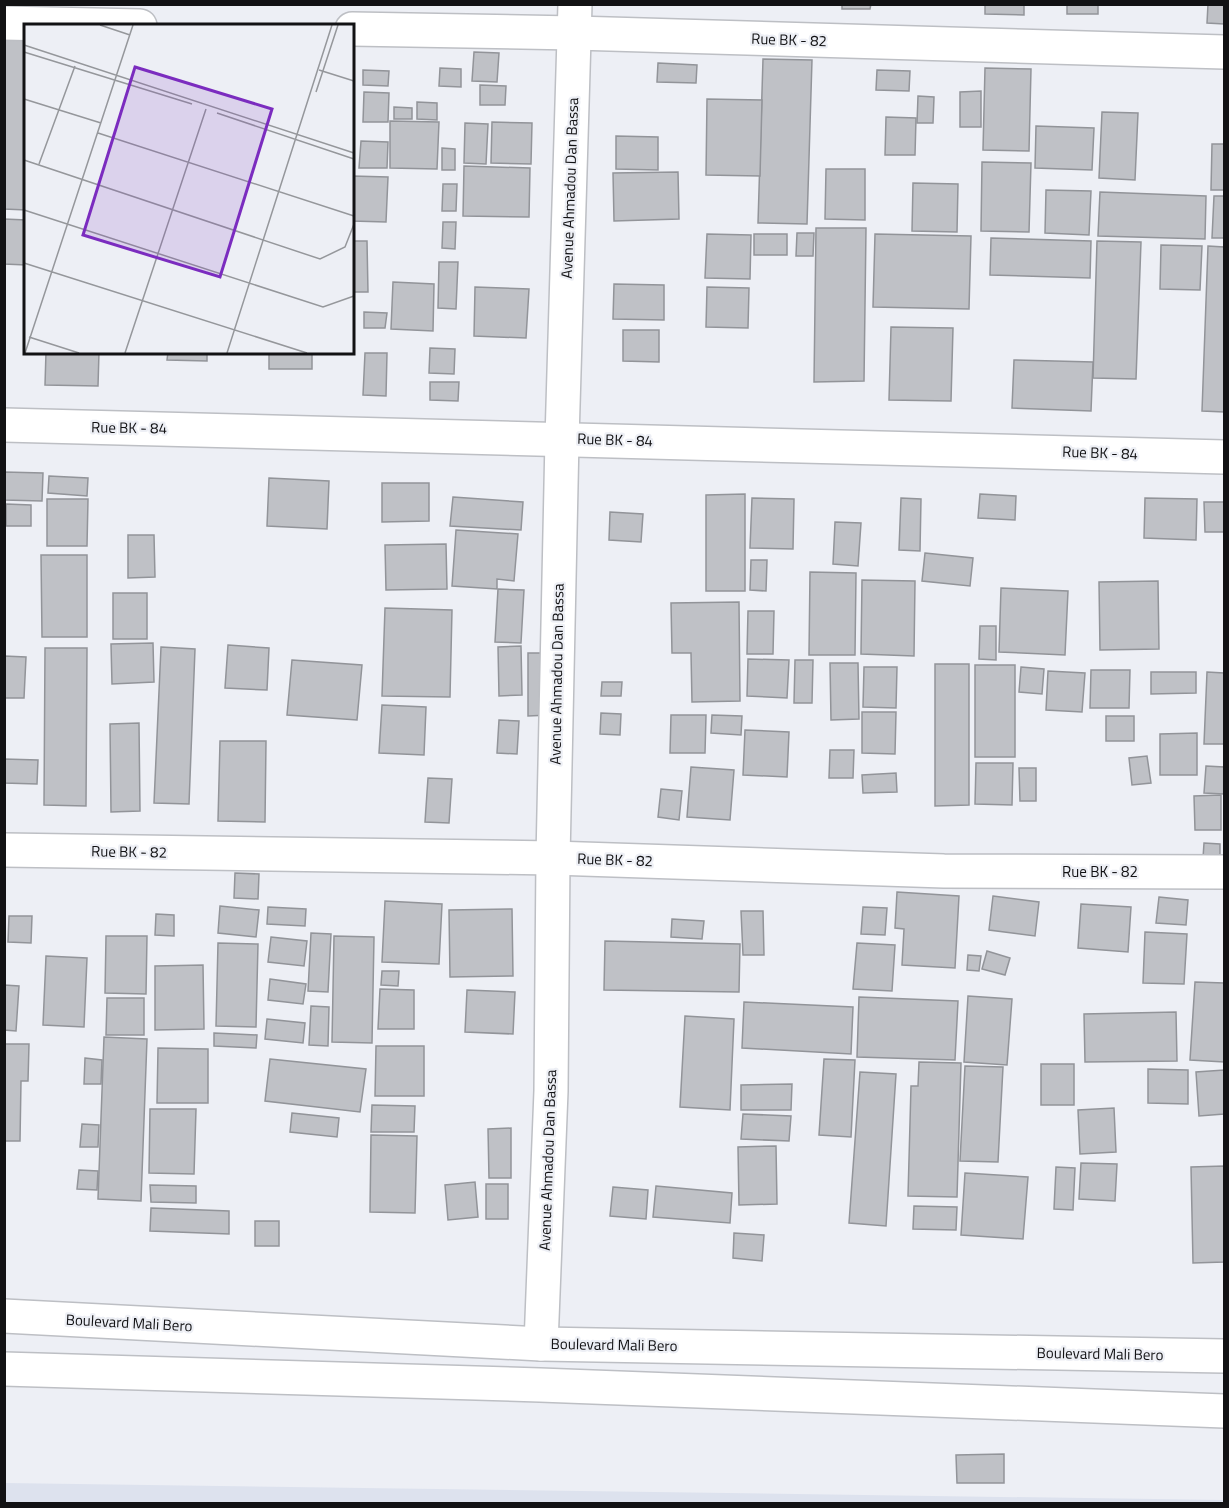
<svg xmlns="http://www.w3.org/2000/svg" width="1229" height="1508" font-family="'Titillium Web',sans-serif">
<style>
.built{fill:#dde2ee}
.building{fill:#bfc1c6;stroke:#929499;stroke-width:1.5}
.lines{fill:none;stroke-linecap:round;stroke-linejoin:round}
.minor-casing{stroke:#bdbfc4;stroke-width:36}
.major-casing{stroke:#bdbfc4;stroke-width:36}
.minor{stroke:#fff;stroke-width:33}
.major{stroke:#fff;stroke-width:33}
.labels{text-anchor:middle;stroke-width:4.5;stroke-linejoin:round;paint-order:stroke}
.street-label{font-size:15px;fill:#121214;stroke:#edeff5}
.inset-road{fill:none;stroke:#95979b;stroke-width:1.5}
.view{fill:#7b2cbf;fill-opacity:0.15;stroke:#7b2cbf;stroke-width:3}
.inset-edge{fill:none;stroke:#121214;stroke-width:3}
</style>
<rect width="100%" height="100%" fill="#edeff5"/>
<!-- built -->
<polygon class="built" points="5,1483 1224,1500 1224,1503 5,1504"/>
<!-- building -->
<g class="building">
<polygon points="842,4 871,4 870,9 842,9"/>
<polygon points="985,4 1024,4 1024,15 985,14"/>
<rect x="1067" y="4" width="31" height="10"/>
<polygon points="1208,4 1224,4 1224,24 1207,23"/>
<polygon points="4,39 26,39 26,210 4,209"/>
<polygon points="474,52 499,53 497,82 472,81"/>
<polygon points="763,59 812,60 807,224 758,223"/>
<polygon points="658,63 697,65 696,83 657,82"/>
<polygon points="440,68 461,69 461,87 439,86"/>
<polygon points="985,68 1031,69 1029,151 983,150"/>
<polygon points="363,70 389,71 388,86 363,85"/>
<polygon points="877,70 910,71 909,91 876,90"/>
<polygon points="480,85 506,86 505,105 480,105"/>
<polygon points="981,91 981,127 960,127 960,92"/>
<polygon points="364,92 389,93 388,122 363,122"/>
<polygon points="918,96 934,97 933,123 917,123"/>
<polygon points="707,99 762,100 760,176 706,175"/>
<polygon points="417,102 437,103 437,120 417,119"/>
<polygon points="394,107 412,108 412,119 394,119"/>
<polygon points="1102,112 1138,113 1135,180 1099,178"/>
<polygon points="886,117 916,118 915,155 885,155"/>
<polygon points="390,121 439,122 437,169 390,168"/>
<polygon points="492,122 532,123 531,164 491,163"/>
<polygon points="465,123 488,124 486,164 464,163"/>
<polygon points="1036,126 1094,128 1092,170 1035,168"/>
<polygon points="616,136 658,137 658,170 616,169"/>
<polygon points="361,141 388,142 387,168 359,168"/>
<polygon points="1212,144 1224,144 1224,190 1211,190"/>
<polygon points="442,148 455,149 455,170 442,170"/>
<polygon points="982,162 1031,163 1029,232 981,231"/>
<polygon points="464,166 530,168 529,217 463,216"/>
<polygon points="826,169 865,169 865,220 825,219"/>
<polygon points="678,172 679,219 614,221 613,173"/>
<polygon points="352,176 388,177 386,222 352,221"/>
<polygon points="913,183 958,184 957,232 912,231"/>
<polygon points="443,184 457,184 456,211 442,211"/>
<polygon points="1046,190 1091,191 1089,235 1045,233"/>
<polygon points="1100,192 1206,196 1205,239 1098,236"/>
<polygon points="1214,196 1224,196 1224,238 1212,238"/>
<polygon points="4,219 26,220 26,265 4,264"/>
<polygon points="443,222 456,222 455,249 442,248"/>
<polygon points="816,228 866,228 864,381 814,382"/>
<polygon points="797,233 814,233 813,256 796,256"/>
<polygon points="707,234 751,235 750,279 705,278"/>
<rect x="754" y="234" width="33" height="21"/>
<polygon points="875,234 971,236 969,309 873,307"/>
<polygon points="991,238 1091,241 1090,278 990,275"/>
<polygon points="352,241 367,241 368,292 352,292"/>
<polygon points="1097,241 1141,242 1136,379 1093,378"/>
<polygon points="1161,245 1202,246 1200,290 1160,289"/>
<polygon points="1208,246 1224,247 1224,412 1202,411"/>
<polygon points="439,262 458,262 456,309 438,308"/>
<polygon points="393,282 434,284 433,331 391,329"/>
<polygon points="614,284 664,285 664,320 613,319"/>
<polygon points="475,287 529,289 526,338 474,336"/>
<polygon points="707,287 749,288 748,328 706,327"/>
<polygon points="364,312 387,313 385,328 364,328"/>
<polygon points="891,327 953,328 951,401 889,400"/>
<polygon points="623,330 659,330 659,362 623,361"/>
<polygon points="430,348 455,349 454,374 429,373"/>
<polygon points="46,352 99,352 98,386 45,385"/>
<polygon points="168,352 207,352 207,361 167,360"/>
<rect x="269" y="352" width="43" height="17"/>
<polygon points="365,353 387,353 386,396 363,395"/>
<polygon points="1014,360 1093,362 1091,411 1012,408"/>
<polygon points="430,382 459,382 458,401 430,400"/>
<polygon points="4,472 43,473 42,501 4,500"/>
<polygon points="49,476 88,478 87,496 48,493"/>
<polygon points="269,478 329,481 327,529 267,526"/>
<polygon points="382,483 429,483 429,521 382,522"/>
<polygon points="745,494 745,591 706,591 706,495"/>
<polygon points="980,494 1016,496 1015,520 978,518"/>
<polygon points="453,497 523,502 521,530 450,526"/>
<polygon points="752,498 794,499 793,549 750,548"/>
<polygon points="901,498 921,499 920,551 899,550"/>
<polygon points="1145,498 1197,499 1196,540 1144,538"/>
<polygon points="47,499 88,499 87,546 47,546"/>
<polygon points="1204,502 1224,502 1224,532 1205,532"/>
<polygon points="6,504 31,505 31,526 6,526"/>
<polygon points="610,512 643,514 641,542 609,540"/>
<polygon points="835,522 861,523 858,566 833,564"/>
<polygon points="456,530 518,534 514,581 497,579 497,589 452,586"/>
<polygon points="128,535 154,535 155,577 128,578"/>
<polygon points="446,544 447,589 386,590 385,545"/>
<polygon points="925,553 973,558 970,586 922,581"/>
<polygon points="41,555 87,555 87,637 42,637"/>
<polygon points="751,560 767,560 766,591 750,590"/>
<polygon points="810,572 856,573 855,655 809,655"/>
<polygon points="862,580 915,581 914,656 861,654"/>
<polygon points="1158,581 1159,649 1100,650 1099,582"/>
<polygon points="1001,588 1068,591 1065,655 999,652"/>
<polygon points="498,589 524,590 521,643 495,642"/>
<rect x="113" y="593" width="34" height="46"/>
<polygon points="739,602 740,701 692,702 691,653 672,653 671,603"/>
<polygon points="385,608 452,610 450,697 382,696"/>
<polygon points="748,611 774,611 773,654 747,654"/>
<polygon points="980,626 996,626 996,660 979,659"/>
<polygon points="153,643 154,682 112,684 111,644"/>
<polygon points="228,645 269,648 267,690 225,688"/>
<polygon points="521,646 522,695 499,696 498,647"/>
<polygon points="161,647 195,649 189,804 154,803"/>
<polygon points="45,648 87,648 86,806 44,805"/>
<polygon points="528,653 549,653 550,715 528,716"/>
<polygon points="4,656 26,657 24,698 4,698"/>
<polygon points="748,659 789,660 787,698 747,696"/>
<polygon points="292,660 362,665 357,720 287,715"/>
<polygon points="795,660 813,660 812,703 794,703"/>
<polygon points="830,663 858,663 859,719 831,720"/>
<polygon points="935,664 969,664 969,805 935,806"/>
<rect x="975" y="665" width="40" height="92"/>
<polygon points="864,667 897,667 896,708 863,707"/>
<polygon points="1021,667 1044,669 1042,694 1019,692"/>
<polygon points="1091,670 1130,670 1129,708 1090,708"/>
<polygon points="1048,671 1085,673 1082,712 1046,710"/>
<polygon points="1151,672 1196,672 1196,693 1151,694"/>
<polygon points="1207,672 1224,673 1224,744 1204,744"/>
<polygon points="602,682 622,682 621,696 601,696"/>
<polygon points="382,705 426,707 424,755 379,753"/>
<polygon points="862,712 896,712 895,754 862,753"/>
<polygon points="601,713 621,714 620,735 600,734"/>
<polygon points="671,715 706,715 705,753 670,753"/>
<polygon points="712,715 742,716 741,735 711,733"/>
<rect x="1106" y="716" width="28" height="25"/>
<polygon points="499,720 519,721 517,754 497,753"/>
<polygon points="139,723 140,811 111,812 110,724"/>
<polygon points="745,730 789,732 787,777 743,775"/>
<polygon points="1197,733 1197,775 1160,775 1160,734"/>
<polygon points="220,741 266,741 265,822 218,821"/>
<polygon points="830,750 854,750 853,778 829,778"/>
<polygon points="1147,756 1151,783 1132,785 1129,758"/>
<polygon points="4,759 38,760 37,784 4,783"/>
<polygon points="976,763 1013,763 1012,805 975,804"/>
<polygon points="1206,766 1224,767 1224,794 1204,793"/>
<polygon points="691,767 734,770 730,820 687,817"/>
<polygon points="1019,768 1036,768 1036,801 1020,801"/>
<polygon points="896,773 897,792 863,793 862,775"/>
<polygon points="428,778 452,779 449,823 425,822"/>
<polygon points="661,789 682,791 679,820 658,817"/>
<polygon points="1221,795 1221,830 1195,830 1194,796"/>
<polygon points="1204,843 1220,844 1220,858 1203,858"/>
<polygon points="235,873 259,874 258,899 234,898"/>
<polygon points="897,892 959,896 955,968 902,965 904,929 895,928"/>
<polygon points="993,896 1039,902 1035,936 989,930"/>
<polygon points="1159,897 1188,900 1186,925 1156,923"/>
<polygon points="385,901 442,904 439,964 382,962"/>
<polygon points="1081,904 1131,907 1128,952 1078,948"/>
<polygon points="220,906 259,910 256,937 218,933"/>
<polygon points="268,907 306,909 305,926 267,924"/>
<polygon points="863,907 887,908 885,935 861,934"/>
<polygon points="512,909 513,976 450,977 449,910"/>
<polygon points="741,911 763,911 764,955 743,955"/>
<polygon points="156,914 174,915 174,936 155,935"/>
<polygon points="9,916 32,916 31,943 8,942"/>
<polygon points="672,919 704,921 702,939 671,937"/>
<polygon points="1145,932 1187,934 1184,984 1143,983"/>
<polygon points="311,933 331,934 328,992 308,991"/>
<polygon points="106,936 147,936 146,994 105,993"/>
<polygon points="334,936 374,937 372,1043 332,1042"/>
<polygon points="271,937 307,941 304,966 268,962"/>
<polygon points="605,941 740,944 739,992 604,990"/>
<polygon points="218,943 258,944 256,1027 216,1026"/>
<polygon points="857,943 895,945 892,991 853,989"/>
<polygon points="987,951 1010,958 1005,975 982,969"/>
<polygon points="968,955 981,956 979,971 967,970"/>
<polygon points="46,956 87,958 84,1027 43,1025"/>
<polygon points="203,965 204,1029 155,1030 155,966"/>
<polygon points="382,971 399,971 398,986 381,985"/>
<polygon points="270,979 306,984 303,1004 268,1000"/>
<polygon points="1195,982 1224,983 1224,1062 1190,1060"/>
<polygon points="4,985 19,986 16,1031 4,1030"/>
<polygon points="380,989 414,990 414,1029 378,1029"/>
<polygon points="467,990 515,992 513,1034 465,1032"/>
<polygon points="968,996 1012,999 1007,1065 964,1062"/>
<polygon points="859,997 958,1001 955,1060 857,1057"/>
<polygon points="107,998 144,998 144,1035 106,1035"/>
<polygon points="744,1002 853,1007 851,1054 742,1048"/>
<polygon points="311,1006 329,1007 328,1046 309,1045"/>
<polygon points="1176,1012 1177,1061 1085,1062 1084,1014"/>
<polygon points="685,1016 734,1019 730,1110 680,1107"/>
<polygon points="267,1019 305,1023 303,1043 265,1039"/>
<polygon points="214,1033 257,1035 256,1048 214,1046"/>
<polygon points="104,1037 147,1039 141,1201 98,1199"/>
<polygon points="4,1044 29,1044 28,1081 21,1081 20,1141 4,1141"/>
<polygon points="376,1046 424,1046 424,1096 375,1096"/>
<polygon points="158,1048 208,1049 208,1103 157,1103"/>
<polygon points="85,1058 102,1060 101,1084 84,1084"/>
<polygon points="270,1059 366,1069 360,1112 265,1101"/>
<polygon points="824,1059 855,1060 851,1137 819,1135"/>
<polygon points="919,1062 961,1063 957,1197 908,1196 911,1086 918,1086"/>
<rect x="1041" y="1064" width="33" height="41"/>
<polygon points="965,1066 1003,1067 998,1162 960,1161"/>
<polygon points="1148,1069 1188,1070 1188,1104 1148,1103"/>
<polygon points="1224,1070 1224,1114 1199,1116 1196,1072"/>
<polygon points="860,1072 896,1074 886,1226 849,1223"/>
<polygon points="792,1084 791,1110 741,1110 741,1085"/>
<polygon points="372,1105 415,1106 414,1132 371,1132"/>
<polygon points="1114,1108 1116,1152 1080,1154 1078,1110"/>
<polygon points="150,1109 196,1109 194,1174 149,1173"/>
<polygon points="292,1113 339,1118 337,1137 290,1132"/>
<polygon points="743,1114 791,1116 789,1141 741,1139"/>
<polygon points="82,1124 99,1125 98,1147 80,1147"/>
<polygon points="511,1128 511,1178 489,1178 488,1129"/>
<polygon points="371,1135 417,1136 415,1213 370,1212"/>
<polygon points="776,1146 777,1204 739,1205 738,1147"/>
<polygon points="1081,1163 1117,1164 1115,1201 1079,1199"/>
<polygon points="1224,1166 1224,1262 1193,1263 1191,1167"/>
<polygon points="1056,1167 1075,1168 1073,1210 1054,1209"/>
<polygon points="79,1170 98,1171 97,1190 77,1189"/>
<polygon points="965,1173 1028,1177 1023,1239 961,1235"/>
<polygon points="475,1182 478,1217 448,1220 445,1185"/>
<rect x="486" y="1184" width="22" height="35"/>
<polygon points="150,1185 196,1186 196,1203 151,1202"/>
<polygon points="656,1186 732,1193 730,1223 653,1217"/>
<polygon points="613,1187 648,1190 646,1219 610,1216"/>
<polygon points="914,1206 957,1207 956,1230 913,1229"/>
<polygon points="151,1208 229,1211 229,1234 150,1231"/>
<rect x="255" y="1221" width="24" height="25"/>
<polygon points="734,1233 764,1235 762,1261 733,1258"/>
<polygon points="1004,1454 1004,1483 957,1483 956,1455"/>
</g>
<g class="lines">
<defs>
<g id="minor">
<polyline points="4,23 140,26"/>
<polyline points="352,29 575,33 1224,52"/>
<polyline points="4,425 1224,457"/>
<polyline points="4,850 553,858 944,871 1224,872"/>
<polyline points="541,1344 551,1091 553,858 562,439 575,4"/>
</g>
<g id="major">
<polyline points="4,1316 541,1344 1224,1356"/>
<polyline points="4,1369 540,1385 1224,1411"/>
</g>
</defs>
<!-- minor casing -->
<use href="#minor" class="minor-casing"/>
<!-- major casing -->
<use href="#major" class="major-casing"/>
<!-- minor -->
<use href="#minor" class="minor"/>
<!-- major -->
<use href="#major" class="major"/>
</g>
<g class="labels">
<!-- street labels -->
<g class="street-label">
<text transform="translate(789 40) rotate(2)" y="5">Rue BK - 82</text>
<text transform="translate(570 188) rotate(-88)" y="5">Avenue Ahmadou Dan Bassa</text>
<text transform="translate(129 428) rotate(1)" y="5">Rue BK - 84</text>
<text transform="translate(615 440) rotate(2)" y="5">Rue BK - 84</text>
<text transform="translate(1100 453) rotate(2)" y="5">Rue BK - 84</text>
<text transform="translate(557 674) rotate(-89)" y="5">Avenue Ahmadou Dan Bassa</text>
<text transform="translate(129 852) rotate(1)" y="5">Rue BK - 82</text>
<text transform="translate(615 860) rotate(2)" y="5">Rue BK - 82</text>
<text x="1100" y="877">Rue BK - 82</text>
<text transform="translate(548 1160) rotate(-88)" y="5">Avenue Ahmadou Dan Bassa</text>
<text transform="translate(129 1323) rotate(3)" y="5">Boulevard Mali Bero</text>
<text transform="translate(614 1345) rotate(1)" y="5">Boulevard Mali Bero</text>
<text transform="translate(1100 1354) rotate(1)" y="5">Boulevard Mali Bero</text>
</g>
</g>
<!-- overview -->
<g transform="translate(24 24)">
<rect width="330" height="330" fill="#edeff5"/>
<path class="inset-road" d="M76,1L106,11M0,21L330,129M0,28L168,80M295,46L330,57M292,68L314,1M0,75L77,99M193,89L330,135M74,109L330,192M0,136L296,235L321,223L330,200M15,140L51,42M0,186L299,283L330,272M0,239L283,329M5,313L55,329M1,329L109,1M101,329L182,85M203,329L308,1"/>
<path class="view" d="M111,43L248,85L196,253L59,211Z"/>
<rect width="330" height="330" class="inset-edge"/>
</g>
<!-- border -->
<rect width="1229" height="1508" fill="none" stroke="#121214" stroke-width="12"/>
</svg>
